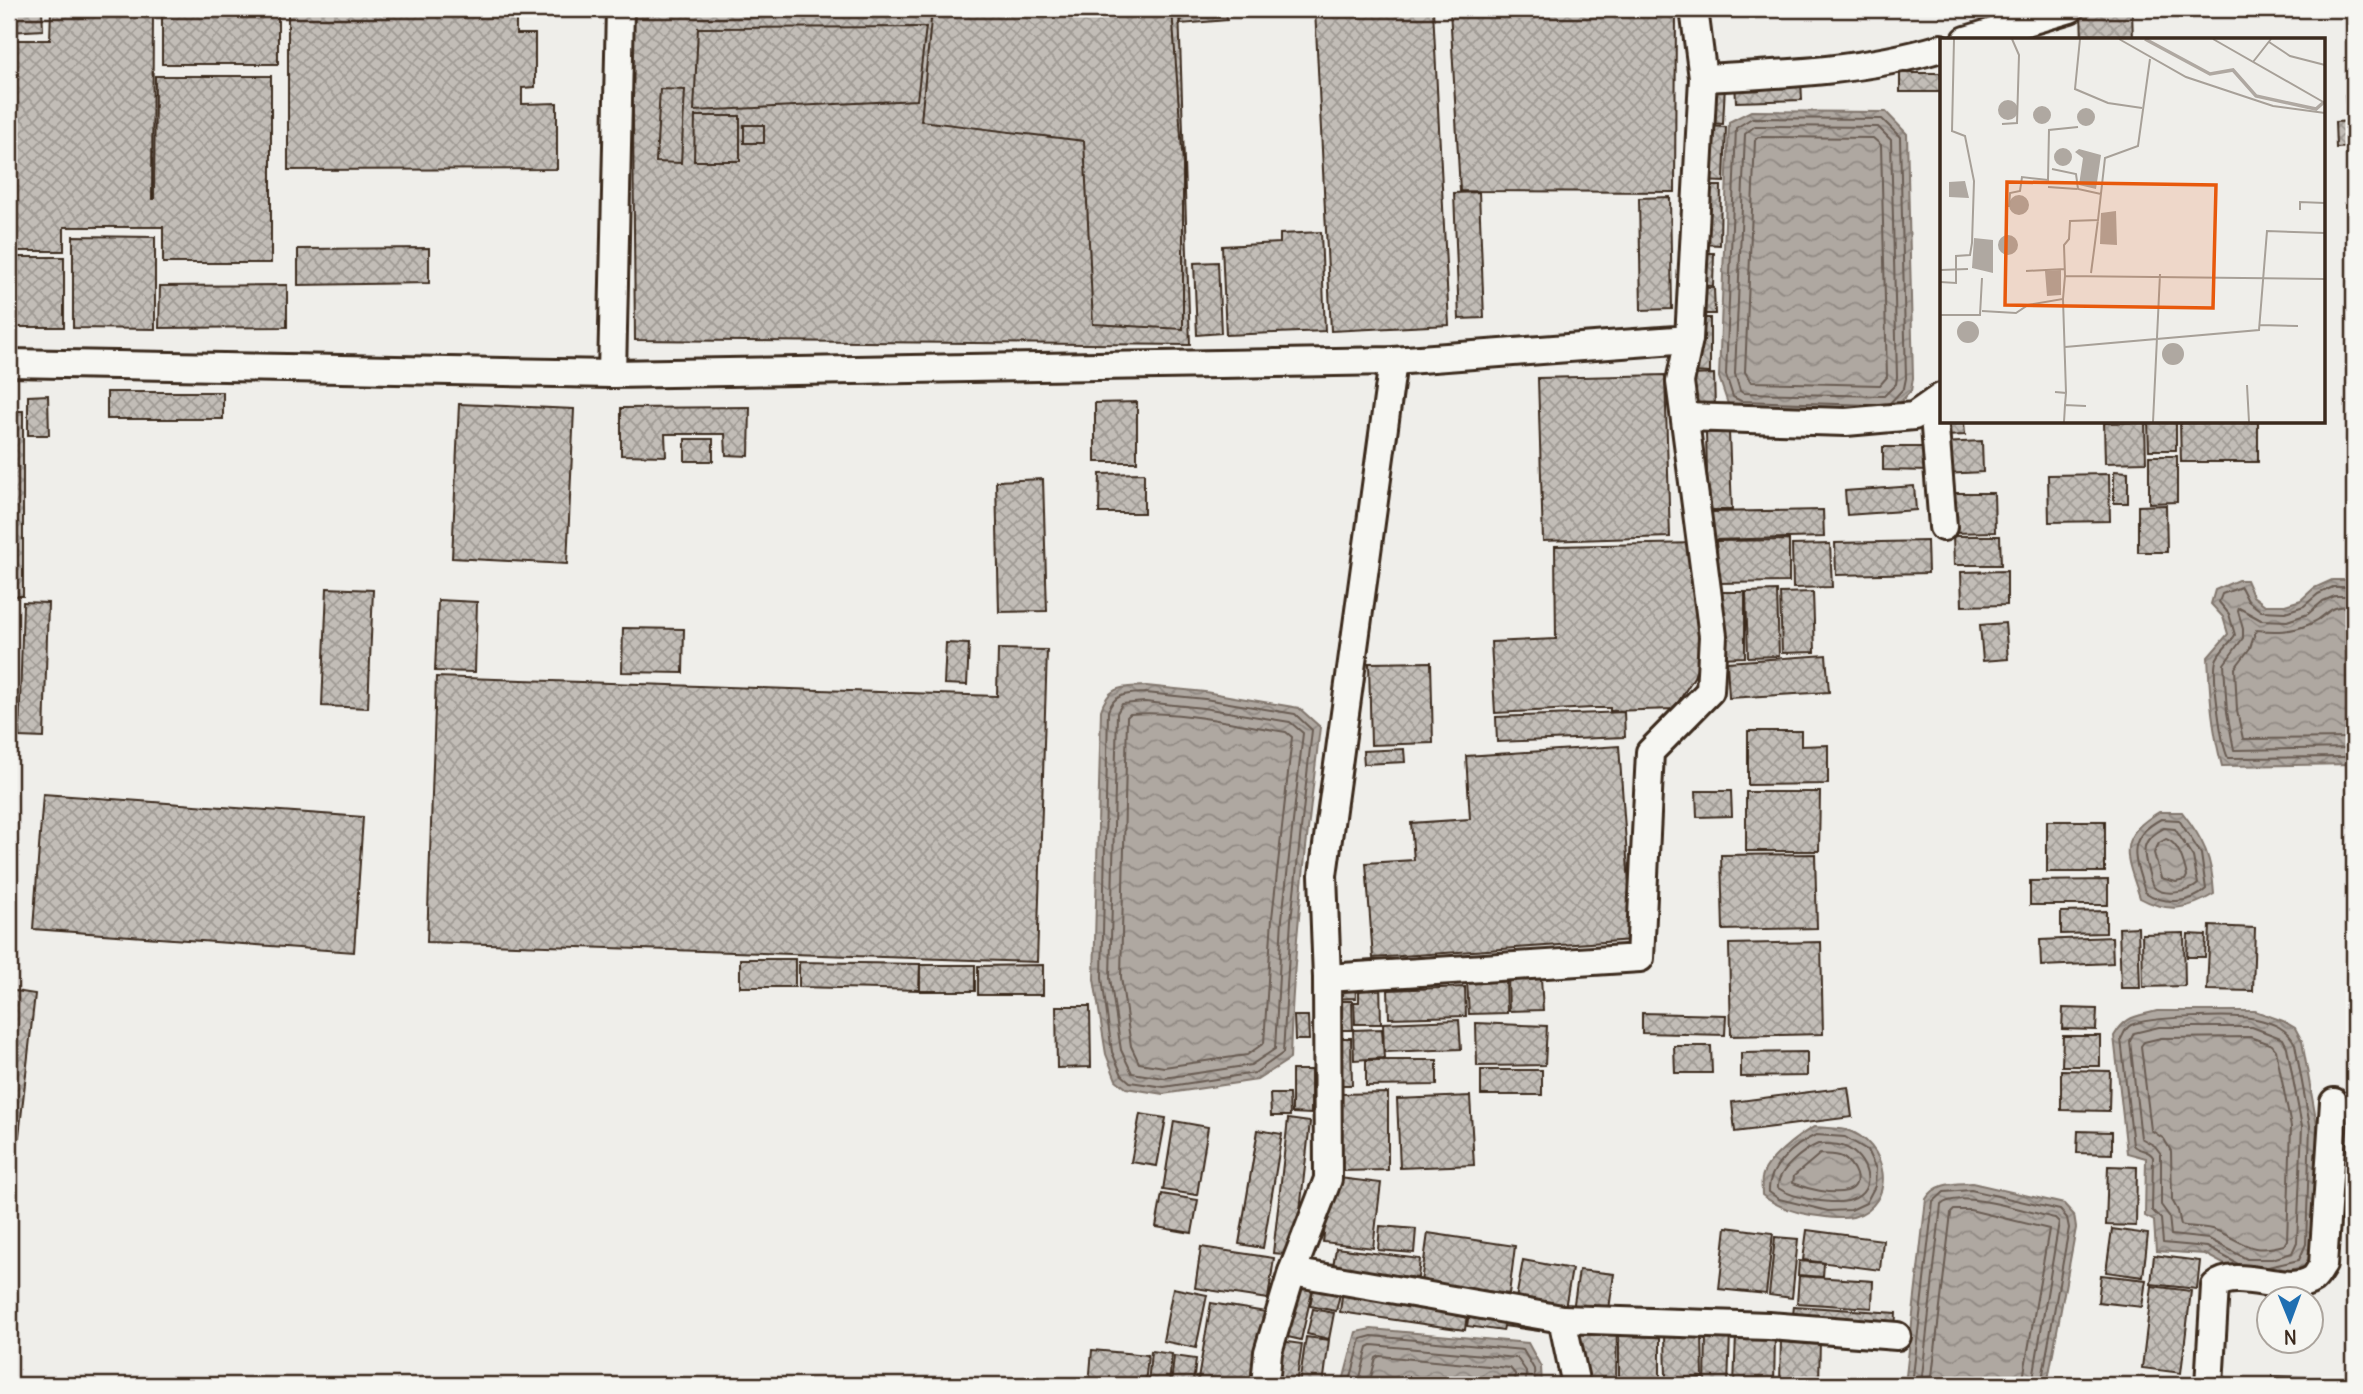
<svg xmlns="http://www.w3.org/2000/svg" width="2363" height="1394" font-family="Delius,sans-serif">
<style>
.water{fill:url(#water-waves);stroke:#81766d;stroke-width:2}
.lines{fill:none;stroke-linecap:round;stroke-linejoin:round}
.shore{stroke:#695c52;stroke-width:2}
.building{fill:url(#building-cross-hatch);stroke:#3b2a1e;stroke-width:2}
.street-casing{stroke:#3b2a1e;stroke-width:32}
.street{stroke:#f6f6f2;stroke-width:26}
.inset-river{fill:none;stroke:#afa8a1;stroke-width:3.5}
.inset-road{fill:none;stroke:#a7a098;stroke-width:2}
.view{fill:#e8590c;fill-opacity:0.15;stroke:#e8590c;stroke-width:3.5}
.inset-edge{fill:none;stroke:#3b2a1e;stroke-width:3.5}
</style>
<defs>
<pattern id="water-waves" width="16" height="10" patternUnits="userSpaceOnUse" patternTransform="scale(1.75)"><rect width="16" height="10" fill="#afa8a1"/><path d="M0 5q4-4 8 0t8 0" fill="none" stroke="#908983"/></pattern>
<pattern id="building-cross-hatch" width="8" height="8" patternUnits="userSpaceOnUse" patternTransform="scale(1.75)"><rect width="8" height="8" fill="#c2bdb7"/><path d="M0 0l8 8M0 8l8-8" fill="none" stroke="#9f9a94"/></pattern>
</defs>
<rect width="100%" height="100%" fill="#efeeea"/>
<filter id="ink" filterUnits="userSpaceOnUse"><feTurbulence type="fractalNoise" baseFrequency=".0143" numOctaves="2"/><feDisplacementMap in="SourceGraphic" scale="14" xChannelSelector="R" yChannelSelector="G"/><feConvolveMatrix kernelMatrix="1 2 1 2 8 2 1 2 1" color-interpolation-filters="sRGB"/></filter>
<g filter="url(#ink)">
<!-- water -->
<g class="water">
<polygon points="1751,111 1886,112 1907,134 1913,378 1911,391 1891,412 1739,408 1728,404 1719,377 1729,122"/>
<path d="M2238,580H2246L2253,596L2265,605H2285L2301,600L2314,588L2332,580H2354V764L2222,766C2212,730 2210,695 2208,657L2228,634L2223,617L2211,604L2215,590Z"/>
<path d="M1146,686L1205,692L1299,708L1320,727C1307,837 1293,947 1290,1059L1257,1080L1163,1094L1126,1088L1116,1080L1106,1054L1094,979L1101,710C1110,684 1122,688 1146,686Z"/>
<path d="M2159,812H2182C2204,840 2212,858 2214,894C2188,910 2167,913 2140,898C2127,857 2114,838 2159,812Z"/>
<path d="M2157,1011H2255L2283,1021L2295,1028L2302,1041L2317,1125L2313,1246L2305,1266L2275,1274H2242L2205,1254L2156,1251L2154,1221L2145,1216L2146,1158L2127,1153L2114,1036C2126,1015 2136,1017 2157,1011Z"/>
<path d="M1814,1127C1824,1128 1836,1128 1846,1130C1888,1141 1899,1204 1853,1217C1840,1220 1824,1217 1811,1215C1792,1212 1777,1207 1762,1195C1762,1190 1761,1183 1762,1178C1765,1160 1799,1135 1814,1127Z"/>
<path d="M1972,1183L2064,1204L2074,1215L2076,1228L2047,1385H1905L1926,1199C1937,1182 1953,1184 1972,1183Z"/>
<polygon points="1371,1329 1528,1343 1541,1367 1542,1385 1342,1385 1356,1332"/>
</g>
<g class="lines">
<!-- shore -->
<g class="shore">
<polygon points="1755,126 1878,127 1891,140 1897,377 1896,384 1884,396 1743,393 1740,391 1735,374 1745,134"/>
<polygon points="1758,137 1873,138 1881,145 1887,377 1880,385 1751,382 1745,372 1755,140"/>
<polyline points="1871,405 1741,401 1733,397 1726,375 1736,128 1752,118 1882,119 1900,137 1906,378 1904,388 1890,403"/>
<path d="M2354,587H2333L2318,594L2304,606L2285,612L2261,611L2248,601L2241,587L2222,594L2219,602L2229,614L2235,635C2230,644 2218,652 2216,661C2212,676 2221,744 2228,758L2354,757"/>
<polyline points="2354,596 2335,596 2323,601 2308,614 2287,621 2261,620 2239,608 2238,611 2243,629 2243,638 2224,664 2227,712 2234,750 2354,748"/>
<path d="M2354,606C2322,606 2333,614 2310,624C2292,632 2275,632 2256,630L2250,648L2235,668L2237,711L2243,739L2354,738"/>
<path d="M1146,693L1205,699L1295,714L1312,730L1291,920L1283,1053L1255,1073L1164,1087L1130,1082L1122,1075L1112,1052L1102,978L1108,711C1115,692 1128,694 1146,693Z"/>
<polygon points="1145,702 1203,708 1290,722 1303,733 1282,919 1275,1049 1251,1065 1164,1078 1132,1073 1121,1050 1110,978 1117,713 1122,704"/>
<path d="M1130,714C1181,710 1235,724 1286,732L1292,737L1272,918L1264,1043L1247,1055L1164,1067L1139,1063L1131,1046L1121,977L1127,717Z"/>
<path d="M2161,819L2179,820L2201,854L2206,889C2191,904 2163,905 2145,892C2135,859 2124,839 2161,819Z"/>
<path d="M2164,828L2175,829L2193,857L2198,884C2190,892 2166,896 2156,889C2151,886 2150,879 2149,874C2142,851 2140,840 2164,828Z"/>
<path d="M2166,839C2179,843 2184,863 2187,876L2185,880L2176,882L2161,878L2154,853L2159,843Z"/>
<polygon points="2159,1027 2252,1027 2283,1039 2287,1047 2302,1127 2297,1242 2292,1253 2272,1259 2247,1259 2209,1239 2171,1235 2169,1216 2161,1205 2161,1154 2155,1146 2141,1138 2130,1041 2134,1033"/>
<path d="M2250,1037L2272,1045L2276,1050L2291,1127L2287,1240L2284,1245C2248,1255 2245,1242 2215,1230C2204,1226 2192,1228 2181,1225L2178,1211L2172,1200L2171,1151L2164,1139L2151,1130L2141,1046L2144,1042L2161,1038Z"/>
<path d="M1816,1135L1845,1137L1867,1150L1876,1169L1875,1186L1866,1203L1851,1210L1828,1211L1779,1199L1769,1192C1767,1168 1795,1144 1816,1135Z"/>
<path d="M1818,1144C1826,1144 1837,1143 1845,1147C1866,1156 1880,1190 1851,1200C1840,1204 1826,1202 1814,1200C1802,1198 1788,1195 1778,1188C1776,1171 1804,1150 1818,1144Z"/>
<path d="M1820,1154C1827,1155 1835,1154 1842,1157C1853,1163 1866,1185 1847,1191C1831,1195 1808,1189 1793,1183L1794,1176Z"/>
<path d="M2238,1264L2207,1247L2163,1243L2161,1219L2152,1210L2153,1157C2148,1148 2138,1152 2133,1145L2121,1039C2124,1034 2125,1028 2131,1025C2147,1017 2237,1014 2256,1019C2273,1023 2287,1028 2295,1044L2310,1126L2306,1244L2299,1260L2268,1267"/>
<polyline points="1349,1385 1361,1339 1372,1336 1523,1350 1534,1369 1535,1385"/>
<polyline points="1358,1385 1368,1347 1372,1345 1517,1358 1526,1371 1526,1385"/>
<polyline points="1369,1385 1376,1358 1380,1356 1510,1368 1515,1374 1516,1385"/>
<polyline points="1912,1385 1933,1202 1944,1192 1971,1190 2060,1210 2067,1218 2069,1228 2041,1385"/>
<path d="M1921,1385L1941,1205C1957,1188 2032,1213 2055,1218L2059,1222L2032,1385"/>
<polyline points="1931,1385 1951,1213 1954,1210 1970,1210 2049,1229 2022,1385"/>
</g>
</g>
<!-- building -->
<g class="building">
<polygon points="9,9 42,9 43,30 9,32"/>
<polygon points="51,9 153,10 152,199 154,199 155,76 271,76 271,263 163,263 163,227 64,227 64,251 9,251 9,40 50,40"/>
<rect x="162" y="9" width="116" height="55"/>
<polygon points="288,9 516,9 516,34 535,34 535,87 522,88 522,104 557,103 557,169 288,170"/>
<polygon points="632,9 1179,9 1190,345 635,340"/>
<polygon points="971,9 1172,9 1183,165 1183,329 1093,324 1084,141 921,121 932,10"/>
<polygon points="1180,9 1226,9 1227,20 1181,24"/>
<polygon points="1315,9 1433,9 1449,325 1331,331"/>
<polygon points="1450,9 1676,9 1675,192 1460,191"/>
<polygon points="2132,11 2133,40 2082,40 2081,12"/>
<polygon points="926,27 917,100 694,111 698,28"/>
<rect x="1900" y="73" width="41" height="19"/>
<polygon points="1801,78 1802,100 1736,102 1735,80"/>
<polygon points="1707,84 1725,85 1723,124 1705,123"/>
<polygon points="660,89 685,90 681,163 656,162"/>
<polygon points="2354,94 2354,115 2347,116 2345,95"/>
<polygon points="695,116 740,116 740,161 694,161"/>
<polygon points="2354,121 2354,147 2336,148 2335,122"/>
<rect x="744" y="125" width="20" height="18"/>
<polygon points="1704,126 1726,127 1724,182 1702,181"/>
<polygon points="1700,186 1721,186 1720,245 1699,244"/>
<polygon points="1479,192 1484,318 1459,319 1454,193"/>
<polygon points="1670,197 1672,309 1641,310 1639,198"/>
<polygon points="1321,232 1325,331 1226,335 1222,246 1280,243 1280,234"/>
<polygon points="73,236 155,237 155,329 73,328"/>
<polygon points="429,248 429,283 298,285 298,249"/>
<polygon points="1695,253 1714,253 1713,286 1695,285"/>
<polygon points="12,257 64,257 64,327 11,327"/>
<polygon points="1218,262 1221,333 1197,335 1194,263"/>
<polygon points="287,285 287,327 159,328 160,286"/>
<polygon points="1694,287 1714,288 1715,314 1694,314"/>
<polygon points="1692,318 1710,318 1710,373 1691,372"/>
<polygon points="1714,374 1715,408 1693,409 1692,375"/>
<polygon points="1665,375 1670,537 1543,541 1538,378"/>
<rect x="107" y="392" width="116" height="27"/>
<polygon points="48,395 49,435 28,435 28,396"/>
<polygon points="1137,402 1137,462 1095,462 1095,403"/>
<polygon points="459,404 574,409 567,564 452,558"/>
<polygon points="750,407 749,456 726,455 725,434 665,434 666,456 621,455 621,408"/>
<rect x="9" y="411" width="14" height="185"/>
<polygon points="1944,422 1964,422 1965,435 1945,436"/>
<polygon points="2145,422 2146,462 2105,463 2104,423"/>
<polygon points="2148,422 2176,422 2176,450 2149,450"/>
<polygon points="2258,422 2258,462 2181,462 2180,423"/>
<polygon points="1729,432 1732,510 1708,510 1706,433"/>
<rect x="685" y="439" width="28" height="22"/>
<polygon points="1982,441 1983,472 1944,474 1942,443"/>
<polygon points="1883,447 1932,447 1932,471 1883,470"/>
<polygon points="2149,456 2177,456 2177,502 2149,503"/>
<polygon points="2114,471 2128,472 2128,503 2114,503"/>
<polygon points="1144,473 1144,513 1099,513 1100,474"/>
<polygon points="2109,474 2110,521 2049,522 2048,475"/>
<polygon points="1043,479 1047,611 999,612 996,481"/>
<polygon points="1914,486 1916,510 1847,515 1845,491"/>
<polygon points="1950,493 1994,493 1995,532 1951,533"/>
<polygon points="2166,505 2167,552 2138,552 2138,506"/>
<polygon points="1823,510 1824,537 1712,540 1711,512"/>
<polygon points="1953,536 2000,536 2001,565 1954,565"/>
<polygon points="1789,540 1789,582 1717,583 1716,541"/>
<polygon points="1927,541 1928,573 1836,575 1835,543"/>
<polygon points="1697,543 1709,633 1694,677 1674,709 1610,711 1610,708 1592,708 1495,713 1491,642 1556,639 1555,546"/>
<polygon points="1830,544 1832,587 1793,588 1792,545"/>
<polygon points="2007,571 2007,605 1962,606 1961,572"/>
<polygon points="327,588 373,590 368,708 322,706"/>
<polygon points="1777,591 1779,656 1748,657 1746,592"/>
<polygon points="1715,592 1745,592 1745,657 1716,658"/>
<polygon points="1813,592 1815,652 1782,653 1780,593"/>
<polygon points="438,600 477,602 475,672 435,671"/>
<polygon points="23,602 48,603 44,738 19,737"/>
<polygon points="9,604 13,604 14,699 9,699"/>
<polygon points="2005,623 2008,659 1983,661 1980,625"/>
<polygon points="623,628 684,629 683,673 622,672"/>
<polygon points="946,643 969,644 967,685 944,684"/>
<polygon points="998,649 1047,650 1037,962 427,942 436,677 997,696"/>
<polygon points="1826,655 1829,692 1729,698 1727,662"/>
<polygon points="1431,662 1433,743 1371,745 1369,663"/>
<polygon points="1624,712 1625,737 1497,742 1496,717"/>
<polygon points="1748,731 1801,731 1801,746 1828,745 1828,784 1748,785"/>
<polygon points="1619,746 1633,940 1373,958 1366,863 1414,860 1411,823 1470,819 1466,756"/>
<polygon points="1404,749 1405,762 1364,764 1363,751"/>
<polygon points="1696,791 1731,791 1732,816 1697,817"/>
<polygon points="1746,792 1820,792 1819,851 1746,851"/>
<polygon points="43,794 363,817 354,952 33,929"/>
<rect x="2047" y="821" width="58" height="51"/>
<polygon points="1815,854 1817,928 1723,930 1721,855"/>
<polygon points="2108,880 2108,905 2030,905 2030,881"/>
<polygon points="2106,911 2106,933 2061,934 2061,912"/>
<polygon points="2210,926 2255,928 2253,991 2207,990"/>
<polygon points="2138,927 2140,988 2121,988 2119,928"/>
<polygon points="2184,933 2185,986 2143,987 2142,934"/>
<polygon points="2188,934 2206,935 2205,957 2187,957"/>
<polygon points="2112,937 2113,963 2041,966 2040,940"/>
<polygon points="1821,942 1823,1034 1731,1036 1729,944"/>
<rect x="740" y="959" width="55" height="28"/>
<polygon points="799,962 920,964 919,990 799,987"/>
<rect x="920" y="965" width="55" height="26"/>
<polygon points="1043,965 1043,995 978,995 978,966"/>
<polygon points="1541,978 1543,1010 1509,1011 1508,979"/>
<polygon points="1506,980 1507,1013 1469,1014 1467,982"/>
<polygon points="1359,981 1380,981 1381,1024 1355,1024 1354,1002 1359,1002"/>
<polygon points="1355,982 1356,998 1330,999 1329,983"/>
<polygon points="1465,987 1466,1016 1389,1018 1388,990"/>
<polygon points="9,990 35,994 9,1225"/>
<polygon points="1328,1001 1352,1001 1353,1030 1328,1030"/>
<polygon points="1056,1006 1090,1006 1091,1067 1057,1068"/>
<polygon points="2063,1008 2097,1009 2096,1030 2062,1029"/>
<polygon points="1642,1013 1726,1015 1725,1035 1642,1033"/>
<polygon points="1294,1016 1308,1016 1309,1040 1295,1040"/>
<polygon points="1459,1020 1461,1049 1384,1052 1383,1023"/>
<polygon points="1476,1023 1547,1026 1545,1065 1477,1066"/>
<polygon points="1382,1029 1384,1058 1354,1060 1353,1030"/>
<polygon points="2063,1036 2100,1036 2100,1066 2062,1066"/>
<polygon points="1329,1038 1351,1038 1352,1085 1330,1085"/>
<polygon points="1674,1046 1711,1046 1712,1073 1675,1073"/>
<polygon points="1807,1052 1807,1076 1741,1077 1741,1053"/>
<polygon points="1366,1060 1437,1060 1437,1085 1366,1086"/>
<polygon points="1292,1070 1311,1070 1311,1114 1292,1113"/>
<rect x="1481" y="1070" width="61" height="25"/>
<polygon points="2061,1070 2110,1071 2109,1111 2061,1110"/>
<polygon points="1848,1087 1852,1117 1735,1132 1732,1102"/>
<polygon points="1388,1093 1388,1170 1338,1171 1337,1094"/>
<polygon points="1270,1094 1289,1094 1290,1116 1271,1116"/>
<polygon points="1470,1096 1474,1165 1400,1168 1397,1099"/>
<polygon points="1140,1114 1166,1118 1157,1166 1131,1162"/>
<polygon points="1288,1119 1310,1122 1295,1255 1273,1253"/>
<polygon points="1174,1121 1208,1127 1197,1195 1163,1190"/>
<polygon points="1258,1130 1282,1134 1263,1248 1239,1244"/>
<polygon points="2078,1131 2112,1132 2112,1154 2077,1153"/>
<polygon points="2108,1166 2137,1167 2136,1226 2106,1225"/>
<polygon points="1331,1177 1381,1183 1373,1248 1323,1242"/>
<polygon points="1162,1194 1198,1200 1192,1233 1156,1227"/>
<polygon points="1380,1226 1416,1229 1414,1253 1378,1250"/>
<polygon points="1726,1227 1773,1233 1766,1294 1719,1289"/>
<polygon points="2112,1229 2148,1234 2143,1277 2106,1272"/>
<polygon points="1807,1230 1883,1240 1880,1270 1803,1260"/>
<polygon points="1428,1233 1515,1246 1509,1294 1421,1282"/>
<polygon points="1775,1237 1798,1239 1792,1298 1769,1295"/>
<polygon points="1201,1247 1274,1258 1268,1299 1195,1288"/>
<polygon points="1336,1248 1420,1259 1418,1278 1333,1267"/>
<polygon points="2154,1255 2200,1261 2197,1289 2151,1284"/>
<polygon points="1523,1260 1572,1269 1565,1308 1516,1299"/>
<polygon points="1799,1261 1824,1263 1823,1277 1798,1275"/>
<polygon points="1579,1270 1614,1274 1608,1316 1573,1310"/>
<polygon points="2101,1275 2146,1280 2142,1307 2098,1302"/>
<polygon points="1799,1276 1873,1281 1872,1308 1797,1303"/>
<polygon points="1292,1279 1314,1283 1301,1340 1279,1335"/>
<polygon points="1314,1285 1341,1290 1336,1311 1310,1306"/>
<polygon points="2152,1286 2191,1291 2181,1373 2142,1368"/>
<polygon points="1173,1288 1207,1295 1196,1348 1163,1341"/>
<polygon points="1343,1288 1468,1306 1465,1330 1340,1312"/>
<polygon points="1211,1303 1266,1312 1253,1385 1197,1385"/>
<polygon points="1470,1306 1541,1317 1539,1331 1504,1326 1503,1331 1467,1326"/>
<polygon points="1794,1306 1896,1313 1895,1331 1792,1324"/>
<polygon points="1313,1309 1334,1313 1329,1339 1307,1334"/>
<polygon points="1578,1327 1617,1327 1616,1385 1584,1385"/>
<rect x="1619" y="1328" width="41" height="49"/>
<polygon points="1665,1333 1702,1333 1703,1378 1666,1378"/>
<polygon points="1706,1333 1730,1333 1728,1385 1705,1385"/>
<polygon points="1736,1335 1775,1336 1774,1385 1734,1385"/>
<polygon points="1306,1337 1329,1340 1323,1385 1299,1385"/>
<polygon points="1781,1338 1820,1339 1819,1385 1780,1385"/>
<polygon points="1280,1341 1302,1344 1296,1385 1274,1385"/>
<polygon points="1092,1350 1148,1355 1145,1385 1089,1385"/>
<polygon points="1151,1351 1172,1354 1169,1385 1148,1385"/>
<polygon points="1174,1356 1196,1359 1193,1385 1171,1385"/>
<polygon points="2273,1376 2306,1377 2306,1385 2272,1385"/>
</g>
<g class="lines">
<defs>
<g id="street">
<polyline points="1694,9 1703,78"/>
<polyline points="1966,40 2070,9"/>
<path d="M9,363L612,374L1393,361L1689,339L1703,78C1784,74 1864,71 1941,48"/>
<polyline points="612,374 620,9"/>
<polyline points="1933,403 1943,527"/>
<polyline points="1685,417 1846,422 1914,416 1941,397"/>
<polyline points="1327,978 1323,875 1393,361"/>
<polyline points="1292,1272 1562,1319 1576,1385"/>
<polyline points="1562,1319 1769,1326 1897,1336"/>
<polyline points="1265,1385 1268,1352 1292,1272 1328,1179 1327,978 1640,958 1650,752 1710,691 1713,636 1680,382 1689,339"/>
<path d="M2209,1385L2215,1286C2238,1266 2287,1297 2313,1279C2317,1276 2320,1269 2323,1265L2334,1102"/>
</g>
</defs>
<!-- street casing -->
<use href="#street" class="street-casing"/>
<!-- street -->
<use href="#street" class="street"/>
</g>
</g>
<!-- overview -->
<g transform="translate(1940 38)">
<rect width="385" height="385" fill="#efeeea"/>
<path d="M58 72a10 10 0 1 1 20 0a10 10 0 1 1-20 0ZM93 77a9 9 0 1 1 18 0a9 9 0 1 1-18 0ZM137 79a9 9 0 1 1 18 0a9 9 0 1 1-18 0ZM114 119a9 9 0 1 1 18 0a9 9 0 1 1-18 0ZM139,111L161,117L156,151L139,147L143,120L135,114ZM25,143L29,160L9,159V144ZM69 167a10 10 0 1 1 20 0a10 10 0 1 1-20 0ZM176,173L177,207L160,206L161,175ZM58 207a10 10 0 1 1 20 0a10 10 0 1 1-20 0ZM34,200L53,202V235L32,230ZM121,232V257L107,258L105,233ZM17 294a11 11 0 1 1 22 0a11 11 0 1 1-22 0ZM222 316a11 11 0 1 1 22 0a11 11 0 1 1-22 0Z" fill="#afa8a1"/>
<path class="inset-river" d="M205,1L270,36L293,32L316,58L376,71L384,64"/>
<path class="inset-road" d="M140,1L135,51L168,65L202,70M179,1L246,39L333,68L385,75M273,1L385,65M329,4L350,18L385,27M313,24L331,1M62,86L77,85L79,17L72,1M112,131L136,136L138,151L161,156M108,149L137,151M69,169L70,155L80,153L82,139L108,142L109,92L138,89M360,172V164L385,165M0,232L28,231M86,233L125,231M151,235L158,182M125,238L124,207L129,201L130,183L158,182L165,120L198,108L210,21M0,244L16,245V218L30,217L32,205L34,143L25,98L12,93L14,1M123,261L126,355M42,273L76,275L88,267L123,261L125,238L385,241M0,277H40L42,240M320,287L358,288M125,309L319,292L327,193L385,195M307,347L309,384M115,354L126,355L125,367M124,384L125,367L146,368M213,384L220,236"/>
<path class="view" d="M67,144L276,147L273,270L65,267Z"/>
<rect width="385" height="385" class="inset-edge"/>
</g>
<!-- margin -->
<rect width="2363" height="1394" fill="none" stroke="#f6f6f2" stroke-width="35"/>
<rect x="18" y="18" width="2328" height="1359" fill="none" stroke="#3b2a1e" stroke-width="2.5" filter="url(#ink)"/>
<!-- north arrow -->
<g transform="translate(2290 1320) rotate(179)"><circle r="33" fill="#f6f6f2" stroke="#aba49d" stroke-width="2"/>
<path d="M0-5L12 26L0 18L-12 26Z" fill="#1f6fb2"/>
<text y="-10" font-size="19" font-weight="bold" text-anchor="middle" fill="#3b2a1e">N</text>
</g>
</svg>
